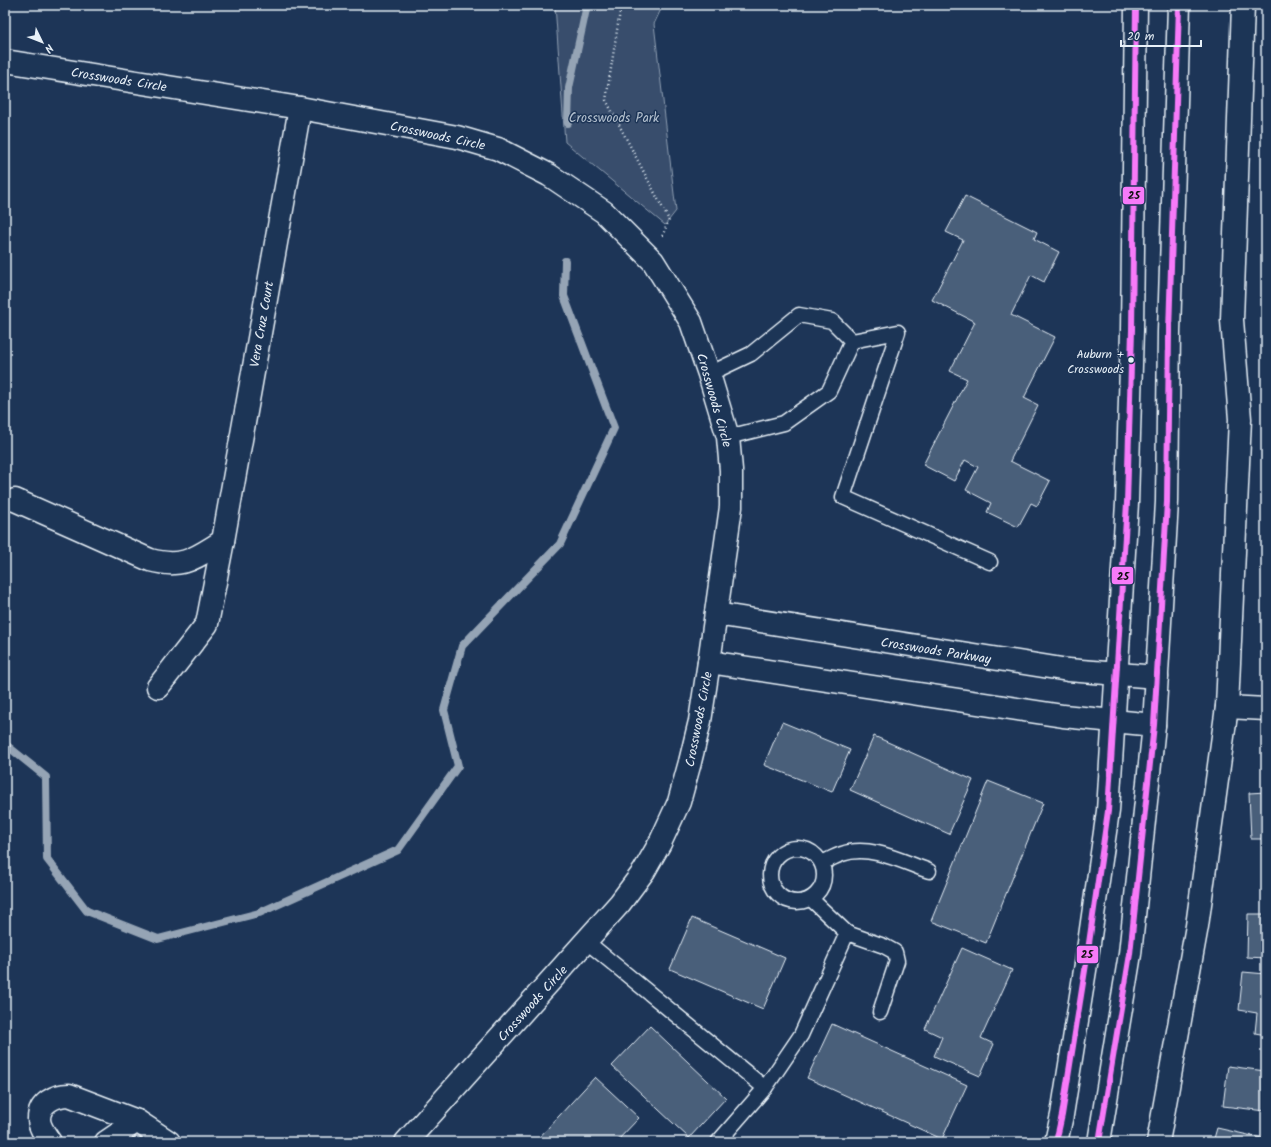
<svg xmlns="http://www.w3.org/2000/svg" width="1271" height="1147" font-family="Kalam,sans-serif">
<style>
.green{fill:#374d6c;stroke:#909fb2}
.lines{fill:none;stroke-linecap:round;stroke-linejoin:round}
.stream{stroke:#95a4b5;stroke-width:8}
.building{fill:#495e7a;stroke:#e8f1f8}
.lane-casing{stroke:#e8f1f8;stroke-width:17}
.street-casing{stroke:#e8f1f8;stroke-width:25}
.secondary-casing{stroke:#e8f1f8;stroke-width:25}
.path{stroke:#e8f1f8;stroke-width:2.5;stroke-dasharray:1 3;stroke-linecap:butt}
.lane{stroke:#1d3557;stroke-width:14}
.street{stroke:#1d3557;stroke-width:22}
.secondary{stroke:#1d3557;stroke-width:22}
.bus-1-casing{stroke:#1d3557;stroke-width:9}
.bus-1{stroke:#f77af9;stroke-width:6}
.bus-dot{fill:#e8f1f8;stroke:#1d3557;stroke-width:1.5}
.labels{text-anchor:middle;stroke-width:3;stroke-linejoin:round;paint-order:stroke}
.bus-label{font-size:12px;fill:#e8f1f8;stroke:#1d3557;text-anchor:end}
.street-label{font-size:13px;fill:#e8f1f8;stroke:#1d3557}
.park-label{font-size:13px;fill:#b3c0ce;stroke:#1d3557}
.line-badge{stroke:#1d3557;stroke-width:1.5}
.pale-badge-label{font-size:11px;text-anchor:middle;font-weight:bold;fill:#111}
</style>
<rect width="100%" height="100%" fill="#1d3557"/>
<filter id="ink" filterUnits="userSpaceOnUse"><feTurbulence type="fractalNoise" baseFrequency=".025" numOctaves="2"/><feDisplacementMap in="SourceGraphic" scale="8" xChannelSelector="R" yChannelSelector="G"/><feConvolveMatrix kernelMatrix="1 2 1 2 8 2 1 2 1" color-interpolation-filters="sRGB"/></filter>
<g filter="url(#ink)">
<!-- green -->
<polygon class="green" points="555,5 663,5 654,24 676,211 665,225 565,142"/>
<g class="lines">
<!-- stream -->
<g class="stream">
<polyline points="568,123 569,88 587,5"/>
<polyline points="5,744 46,777 47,859 87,911 158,939 259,913 398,850 458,766 444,710 462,646 560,544 614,428 564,296 565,261"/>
</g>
</g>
<!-- building -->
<g class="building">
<polygon points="965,196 1037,232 1034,239 1059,252 1044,282 1031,275 1011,315 1055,337 1024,398 1038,405 1010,461 1050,481 1037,506 1031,503 1018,527 987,512 991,503 966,490 978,467 965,460 954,481 923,465 967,379 950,371 975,322 932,300 963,240 946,232"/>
<polygon points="782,722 850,750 832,792 764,765"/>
<polygon points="874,736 973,780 949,834 850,790"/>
<polygon points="988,781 1043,803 986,943 931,921"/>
<polygon points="1266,792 1266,839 1251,839 1249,793"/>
<polygon points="1248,914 1266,914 1266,958 1247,957"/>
<polygon points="692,918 785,958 763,1009 670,969"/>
<polygon points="962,948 1012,970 981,1038 994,1044 980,1076 934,1056 942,1037 925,1029"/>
<polygon points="1243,972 1266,974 1266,1035 1255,1033 1257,1013 1239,1010"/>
<polygon points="832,1024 967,1085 942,1139 807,1078"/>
<polygon points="650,1026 726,1098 689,1138 612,1066"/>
<polygon points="1266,1064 1266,1111 1223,1106 1228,1066 1265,1071"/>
<polygon points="595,1077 639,1118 616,1142 535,1142"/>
<polygon points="1217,1128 1266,1139 1266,1142 1213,1142"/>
</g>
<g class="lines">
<defs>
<g id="lane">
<polyline points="852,341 898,332 843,497 990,562"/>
<polyline points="709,374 751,354 799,315 832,321 852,341"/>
<polyline points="728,437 784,423 829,391 852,341"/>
<circle cx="797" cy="875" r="27"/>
<path d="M822,863C829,860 835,856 842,854C870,844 903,862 929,871"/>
<polyline points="847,933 884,946 895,952 897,961 880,1012"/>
<polyline points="587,942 765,1088"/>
<polyline points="718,1142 765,1088 801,1035 847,933 811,899"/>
</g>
<g id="street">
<polyline points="5,61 300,108 457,137 498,149 549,175 604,212 653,261 691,322 709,374 728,437 731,470 731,507 709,662 700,721 690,762 679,802 660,843 644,871 620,903 406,1142"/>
<path d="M15,500L150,560C184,569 195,558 223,541L300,108"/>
<polyline points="716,614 1068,670 1157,677"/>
<polyline points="709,662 1063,716 1154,725"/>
<polyline points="158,687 207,624 223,541"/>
<polyline points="1227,707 1266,709"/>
<polyline points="137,1121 169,1142"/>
<path d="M50,1142C46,1136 39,1127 39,1119C39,1103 55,1095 69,1095L137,1121L106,1142"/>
<polyline points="1158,1142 1197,926 1227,707 1240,419 1232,320 1243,5"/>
</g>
<g id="secondary">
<polyline points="1056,1142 1062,1115 1086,964 1108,811 1127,503 1132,330 1136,5"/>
<polyline points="1099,1142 1130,954 1154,725 1167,502 1169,332 1179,5"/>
</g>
</defs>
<!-- lane casing -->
<use href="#lane" class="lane-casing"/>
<!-- street casing -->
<use href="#street" class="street-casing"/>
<!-- secondary casing -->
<use href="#secondary" class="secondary-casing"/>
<!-- path -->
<polyline class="path" points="621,5 606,100 669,220 662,237"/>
<!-- lane -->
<use href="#lane" class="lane"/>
<!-- street -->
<use href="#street" class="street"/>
<!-- secondary -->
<use href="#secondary" class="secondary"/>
<defs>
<g id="bus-1">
<polyline points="1056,1142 1062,1115 1086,964 1108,811 1127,503 1132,330 1136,5"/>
<polyline points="1099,1142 1130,954 1154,725 1167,502 1169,332 1179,5"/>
</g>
</defs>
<!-- bus-1 casing -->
<use href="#bus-1" class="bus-1-casing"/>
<!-- bus-1 -->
<use href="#bus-1" class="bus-1"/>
</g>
</g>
<!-- markers -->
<circle class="bus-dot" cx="1131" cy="360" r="3.5"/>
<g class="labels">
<!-- bus labels -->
<g class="bus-label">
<text x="1124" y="358">Auburn +<tspan x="1124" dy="15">Crosswoods</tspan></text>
</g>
<!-- street labels -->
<g class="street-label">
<text transform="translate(119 79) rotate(9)" y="5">Crosswoods Circle</text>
<text transform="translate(438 135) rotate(12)" y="5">Crosswoods Circle</text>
<text transform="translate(261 324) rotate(-80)" y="5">Vera Cruz Court</text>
<text transform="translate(715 400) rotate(74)" y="5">Crosswoods Circle</text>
<text transform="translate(936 650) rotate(9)" y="5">Crosswoods Parkway</text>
<text transform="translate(698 719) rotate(-79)" y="5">Crosswoods Circle</text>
<text transform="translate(532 1003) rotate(-48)" y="5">Crosswoods Circle</text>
</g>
<!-- park labels -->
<g class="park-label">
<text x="614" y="122">Crosswoods Park</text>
</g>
</g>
<g class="line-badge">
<rect x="1122" y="186" width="23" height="19" rx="4" fill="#f77af9"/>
<rect x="1111" y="566" width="23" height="19" rx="4" fill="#f77af9"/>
<rect x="1076" y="945" width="23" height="19" rx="4" fill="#f77af9"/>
</g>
<g class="pale-badge-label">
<text x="1134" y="199">25</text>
<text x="1123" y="580">25</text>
<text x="1087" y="958">25</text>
</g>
<!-- margin -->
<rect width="1271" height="1147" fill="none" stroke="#1d3557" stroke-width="20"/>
<rect x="10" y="10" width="1251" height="1127" fill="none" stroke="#e8f1f8" stroke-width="1.5" filter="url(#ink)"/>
<!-- north arrow -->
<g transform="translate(42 42) rotate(133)" stroke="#1d3557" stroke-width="3" paint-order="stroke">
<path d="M0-3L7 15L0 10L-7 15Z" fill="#e8f1f8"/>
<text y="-6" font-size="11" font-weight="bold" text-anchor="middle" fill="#e8f1f8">N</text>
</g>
<!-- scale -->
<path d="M1121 40v6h80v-6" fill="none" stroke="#e8f1f8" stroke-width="2"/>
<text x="1127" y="40" font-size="12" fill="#e8f1f8" stroke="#1d3557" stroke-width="3" paint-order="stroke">20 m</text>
</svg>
